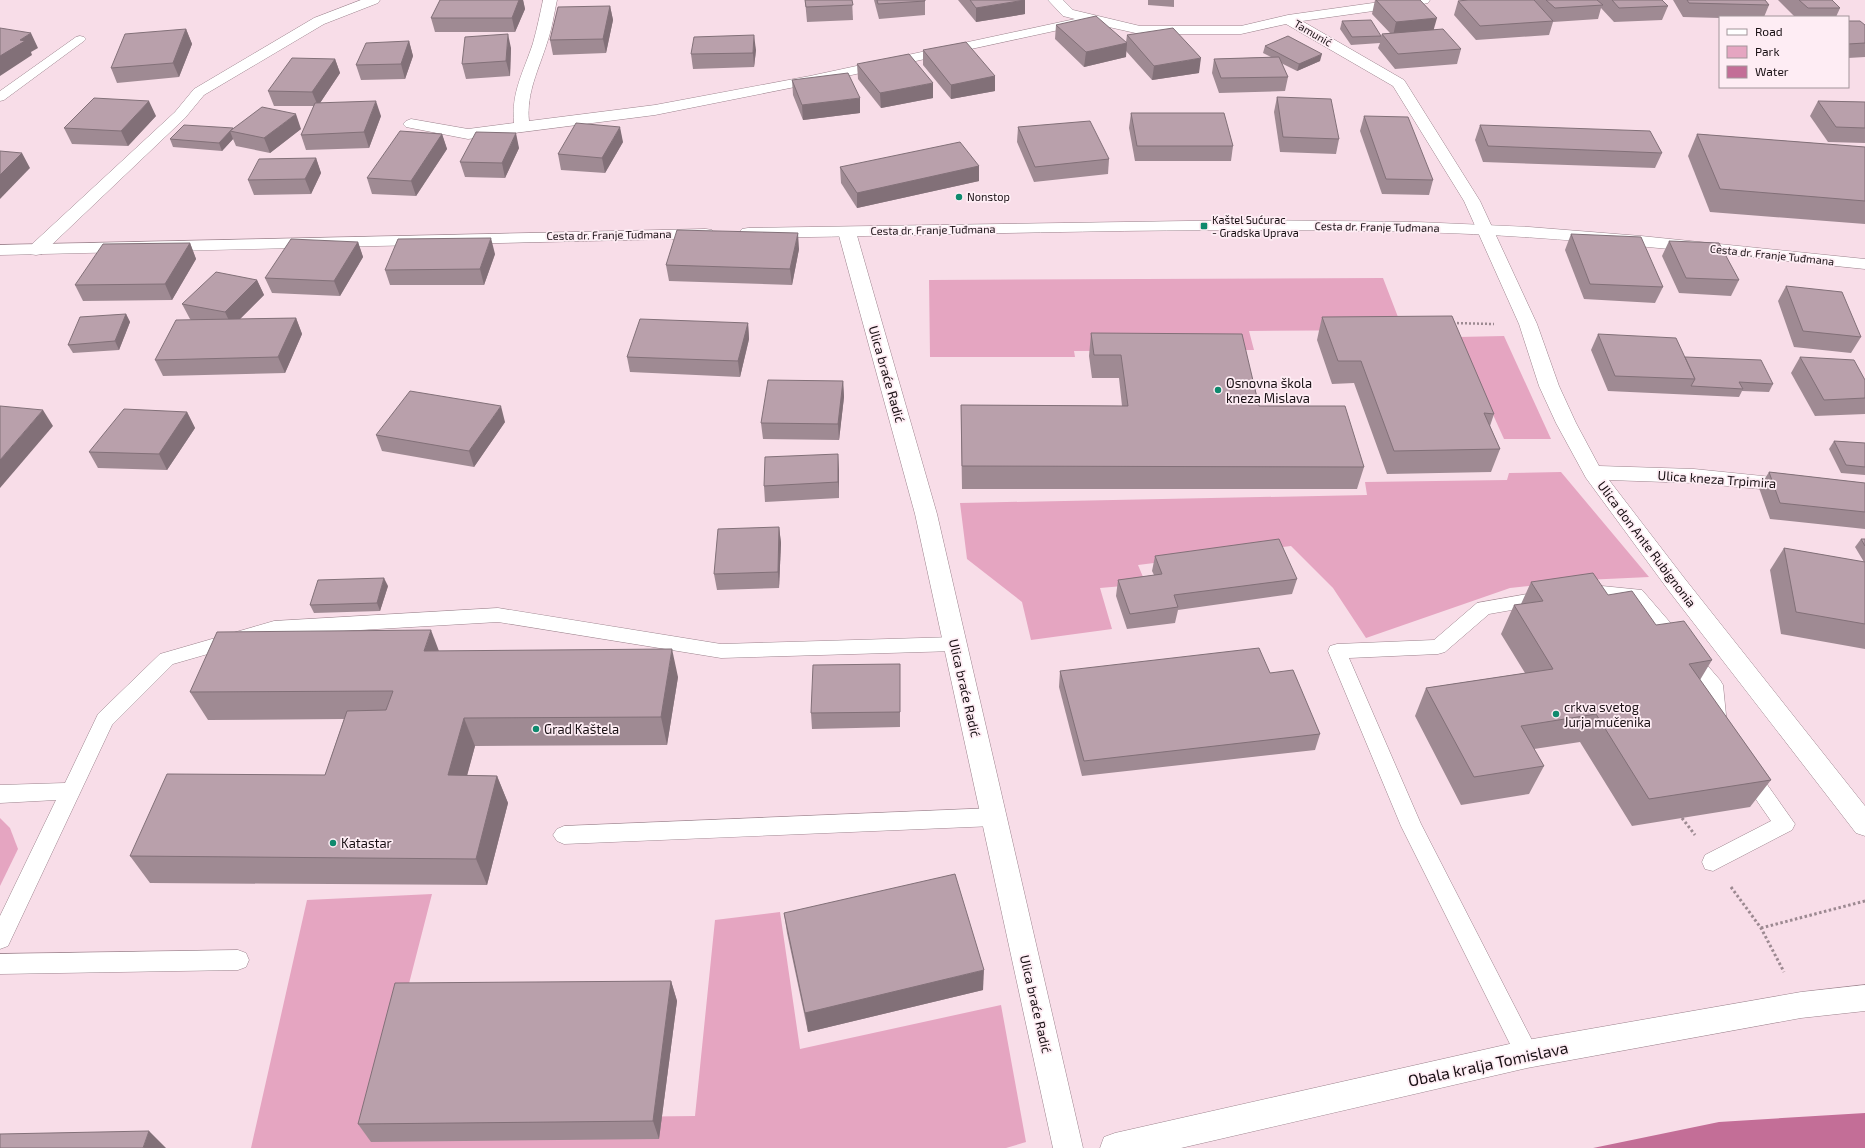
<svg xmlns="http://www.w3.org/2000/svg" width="1865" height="1148" font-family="'Exo 2',sans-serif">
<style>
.green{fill:#e5a5c1}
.water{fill:#c36e97}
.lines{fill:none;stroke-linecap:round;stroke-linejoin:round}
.lane-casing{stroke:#9c838d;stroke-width:1}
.street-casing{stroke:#9c838d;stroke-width:1}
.secondary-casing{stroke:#9c838d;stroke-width:1}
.path-far1{stroke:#9c8991;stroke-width:2.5;stroke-dasharray:2 2;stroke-linecap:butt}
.path{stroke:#9c8991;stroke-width:3;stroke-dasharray:2.5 2.5;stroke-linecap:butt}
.lane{fill:#fff;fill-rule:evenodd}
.street{fill:#fff;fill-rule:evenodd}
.secondary{fill:#fff;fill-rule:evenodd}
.wall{fill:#9f8a93}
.shaded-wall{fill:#827078}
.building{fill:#b9a0ab;stroke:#827078}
.poi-dot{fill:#0f8a6e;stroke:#feedf4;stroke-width:1.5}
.labels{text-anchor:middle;stroke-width:3.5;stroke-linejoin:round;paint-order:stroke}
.far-street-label{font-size:11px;fill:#191014;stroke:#feedf4}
.far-poi-label{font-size:11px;fill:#191014;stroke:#feedf4;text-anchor:start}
.street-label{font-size:13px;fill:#191014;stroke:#feedf4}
.poi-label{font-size:13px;fill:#191014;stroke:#feedf4;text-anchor:start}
.near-street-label{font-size:16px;fill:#191014;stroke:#feedf4}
</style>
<rect width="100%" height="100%" fill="#f8dde8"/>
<!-- green -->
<g class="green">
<polygon points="1383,278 1403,330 1249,331 1254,350 1074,351 1075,357 930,357 929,280"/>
<polygon points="1504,336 1551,439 1504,439 1458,337"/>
<polygon points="1561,472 1649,577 1585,580 1510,588 1366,638 1333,588 1291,546 1138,565 1146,584 1100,588 1112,629 1031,640 1022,602 967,559 960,503 1367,495 1365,482 1507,480 1509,473"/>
<polygon points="0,818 10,828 18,849 0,886"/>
<polygon points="432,894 374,1120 695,1116 715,920 780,912 800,1049 1001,1005 1026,1142 1006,1148 251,1148 307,900"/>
</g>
<!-- water -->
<polygon class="water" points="1865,1113 1865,1148 1593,1148 1719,1122"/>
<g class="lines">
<defs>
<g id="lane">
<polygon points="80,36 84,37 86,39 84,41 4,100 0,101 0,91 76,37"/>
<polygon points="1582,584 1642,590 1720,680 1723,685 1727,725 1724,731 1717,733 1710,731 1707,725 1704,687 1631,601 1576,596 1573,591 1576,586"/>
<polygon points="1545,591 1551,593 1554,598 1551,603 1489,614 1445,652 1438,654 1349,658 1421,824 1535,1046 1539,1054 1535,1062 1527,1065 1519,1062 1401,826 1328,651 1330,646 1337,644 1434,640 1477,603"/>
<polygon points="498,608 721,644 955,637 962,639 964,644 962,649 955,651 721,658 498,622 274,635 173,664 112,725 8,946 0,949 0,916 56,800 0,803 0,785 65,783 98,714 160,654 274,621"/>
<polygon points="1747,764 1754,766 1795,824 1792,830 1713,871 1705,869 1702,862 1705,855 1771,821 1737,772 1740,766"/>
<polygon points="994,808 1001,811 1004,817 1001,823 994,826 564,844 557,841 553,835 557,829 564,826"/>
<polygon points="238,950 246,953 249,960 246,967 238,970 0,974 0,954"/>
</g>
<g id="street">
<polygon points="361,0 380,0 378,3 324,24 204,95 185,118 42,254 36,255 30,254 27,250 30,246 175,112 194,89 314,18"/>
<path d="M543,0H557C554,14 552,29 547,43C539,69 526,93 529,121L655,105L810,76L1075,19L1063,16L1048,0H1063L1073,10L1140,26H1241L1288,15L1394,0H1430L1428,3L1423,4L1302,21L1404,80L1406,83L1480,201L1537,324L1559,386L1576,423L1599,466L1694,469L1801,480L1804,485L1801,490L1794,492L1694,483L1609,480L1685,579L1865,806V836L1856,833L1669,591L1586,478L1556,423L1539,386L1519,324L1464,201L1393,86L1286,24L1241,34H1140L1091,23L810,84L655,115L468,139L406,127L403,124L406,121L411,119L468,129L514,123C511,92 524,71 533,43C537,29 540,14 543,0Z"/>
<polygon points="847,227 853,228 856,232 937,514 1083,1148 1053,1148 915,514 838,232 841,228"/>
<polygon points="1865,985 1865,1011 1801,1018 1527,1068 1181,1148 1100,1148 1104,1137 1115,1133 1527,1040 1801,992"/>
</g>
<g id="secondary">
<path d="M1250,220L1417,222L1529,227L1641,236L1865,259V269C1716,254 1567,236 1417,232C1194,226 971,235 748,238L742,237L739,233L742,229L748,228Z"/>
<polygon points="706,229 712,230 715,234 712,238 0,255 0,245"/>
</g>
</defs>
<!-- lane casing -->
<use href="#lane" class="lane-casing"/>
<!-- street casing -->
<use href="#street" class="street-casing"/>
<!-- secondary casing -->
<use href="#secondary" class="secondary-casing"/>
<!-- path-far1 -->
<polyline class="path-far1" points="1453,323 1494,324"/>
<!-- path -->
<g class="path">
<polyline points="1682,818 1695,835"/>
<polyline points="1731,887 1761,928 1784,972"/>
<polyline points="1761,928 1865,901"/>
</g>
<!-- lane -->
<use href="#lane" class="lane"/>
<!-- street -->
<use href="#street" class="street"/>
<!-- secondary -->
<use href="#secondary" class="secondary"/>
</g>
<!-- wall -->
<g class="wall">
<polygon points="440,0 523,0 525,9 515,32 435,32 431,18"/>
<polygon points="805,0 852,0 853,20 807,22"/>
<polygon points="874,0 925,0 925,15 879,19"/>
<polygon points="958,0 1025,0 1025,14 976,22"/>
<polygon points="1148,0 1174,0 1174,7 1148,5"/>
<polygon points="1375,0 1420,0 1434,30 1461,49 1457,64 1395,69 1378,48 1380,43 1351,45 1340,29 1342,21 1381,36 1382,34 1390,33 1372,14"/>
<polygon points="1468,0 1662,0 1668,6 1662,20 1614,22 1601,8 1598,19 1553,22 1549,35 1476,40 1454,15 1458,1"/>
<polygon points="1673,0 1765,0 1769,5 1764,17 1720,17 1720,18 1683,17"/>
<polygon points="1778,0 1832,0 1840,8 1836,17 1795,17"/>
<polygon points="610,6 613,20 606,53 553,55 550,40"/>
<polygon points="1848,21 1865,25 1865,57 1848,58"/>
<polygon points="1056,25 1126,42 1127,35 1199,73 1152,80 1126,51 1126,57 1084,67 1055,39"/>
<polygon points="186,29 192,44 179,77 117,83 111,68"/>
<polygon points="409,41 413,56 405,79 361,80 356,65"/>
<polygon points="1265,46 1320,61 1297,71 1281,63 1288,77 1285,91 1219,93 1212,73 1214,59 1271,57 1263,53"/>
<polygon points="511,48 510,76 466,79 462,64"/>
<polygon points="756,50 754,67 693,69 691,54"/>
<polygon points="923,50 995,76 995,91 951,99 923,65"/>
<polygon points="335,59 340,73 320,103 381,116 369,148 306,150 301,135 314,106 274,106 268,91"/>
<polygon points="857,64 933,98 881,108 858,79"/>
<polygon points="792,80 860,113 803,120 793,95"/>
<polygon points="1277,97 1339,139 1336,154 1280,152 1274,112"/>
<polygon points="1818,101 1865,102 1865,143 1828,142 1810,116"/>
<polygon points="1131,113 1233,146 1231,161 1135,161 1129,128"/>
<polygon points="156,116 128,146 72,144 64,128"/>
<polygon points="1364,116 1433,180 1429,195 1382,194 1360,131"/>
<polygon points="1480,125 1662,153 1655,168 1483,162 1475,140"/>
<polygon points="1018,127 1109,159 1108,174 1034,182 1017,142"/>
<polygon points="234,129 301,129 270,153 236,146 233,139 222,151 173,147 170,139"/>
<polygon points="442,134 447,149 416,196 372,194 367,178"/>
<polygon points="1697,134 1865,147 1865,224 1710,212 1688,156"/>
<polygon points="623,142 605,173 561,170 558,154"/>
<polygon points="519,148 505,178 465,177 460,162"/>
<polygon points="316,158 321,173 311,194 254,195 248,180"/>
<polygon points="979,166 979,181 857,208 841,183 840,167"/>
<polygon points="1571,234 1663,287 1655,303 1584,299 1565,250"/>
<polygon points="1669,241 1739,280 1731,296 1679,293 1662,256"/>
<polygon points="358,242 363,257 340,296 272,293 265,278"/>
<polygon points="190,243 196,259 172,300 83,301 75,285"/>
<polygon points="799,249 792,285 669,281 666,265"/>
<polygon points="495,254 484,285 390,285 385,270"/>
<polygon points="257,280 264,295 240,319 296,318 302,334 285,373 163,376 155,360 191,320 190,319 182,304"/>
<polygon points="1786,286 1861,337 1851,353 1794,347 1778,301"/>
<polygon points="126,314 130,322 119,350 73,353 68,345"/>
<polygon points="1322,317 1494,414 1490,426 1500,449 1491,472 1387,474 1354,383 1332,384 1317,340"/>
<polygon points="748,323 749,339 740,377 630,372 627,357"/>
<polygon points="1091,333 1259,406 1364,467 1357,489 962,489 961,428 961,405 1122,406 1119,378 1092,378 1089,356"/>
<polygon points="1598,334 1685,357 1773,384 1769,392 1742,391 1739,397 1608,391 1591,350"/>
<polygon points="1800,357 1865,380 1865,414 1815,416 1791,373"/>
<polygon points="843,381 844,397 839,440 763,439 761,423"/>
<polygon points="187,412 195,428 167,470 98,468 89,452"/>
<polygon points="505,422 474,467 382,451 376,435"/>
<polygon points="1834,441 1865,443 1865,475 1841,473 1829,449"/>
<polygon points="838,454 839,498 765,502 764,486"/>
<polygon points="1769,472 1865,483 1865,529 1770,519 1759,488"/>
<polygon points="779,527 781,543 779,588 717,590 714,574"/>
<polygon points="1861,539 1865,539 1865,649 1781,634 1770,570 1784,548 1864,562 1855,547"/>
<polygon points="1155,556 1297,579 1292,594 1178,610 1175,623 1127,629 1116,596 1118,580 1154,575 1152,571"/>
<polygon points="1531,582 1608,595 1712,660 1700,680 1771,780 1750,807 1632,826 1580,742 1534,749 1544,766 1529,794 1461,805 1415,716 1426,688 1525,673 1501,634 1514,605 1521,604"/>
<polygon points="388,586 380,611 314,613 310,605"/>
<polygon points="439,651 678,677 667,745 475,746 467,775 497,776 508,803 487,885 150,883 130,856 325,775 344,719 208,720 190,692"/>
<polygon points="1060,671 1270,673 1320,734 1315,750 1082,776 1059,687"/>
<polygon points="900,680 900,727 812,729 811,713"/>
<polygon points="784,913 983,990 808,1032 787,933"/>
<polygon points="671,981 677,1001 659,1139 371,1142 358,1124"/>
</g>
<!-- shaded-wall -->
<g class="shaded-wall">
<polygon points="519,0 523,0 525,9 515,32 512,18"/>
<polygon points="1025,0 1025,14 976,22 976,8"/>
<polygon points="610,6 613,20 606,53 603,39"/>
<polygon points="1437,18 1433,32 1393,36 1396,22"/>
<polygon points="186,29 192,44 179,77 173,63"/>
<polygon points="31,33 38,48 31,52 32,55 0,76 0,56 20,40"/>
<polygon points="508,34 511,48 510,76 506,61"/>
<polygon points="754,35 756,50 754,67 753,53"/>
<polygon points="409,41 413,56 405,79 401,64"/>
<polygon points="1127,43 1126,57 1084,67 1086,52"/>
<polygon points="1322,54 1320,61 1297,71 1299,64"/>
<polygon points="1201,58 1199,73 1152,80 1154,66"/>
<polygon points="335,59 340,73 318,106 312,92"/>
<polygon points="995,76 995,91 951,99 951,85"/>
<polygon points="933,83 933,98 881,108 880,93"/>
<polygon points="860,98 860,113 803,120 802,105"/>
<polygon points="149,101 156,116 128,146 121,131"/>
<polygon points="376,101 381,116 369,148 364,132"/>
<polygon points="296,114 301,129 270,153 264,138"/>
<polygon points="620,127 623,142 605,173 602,158"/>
<polygon points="230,131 233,139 222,151 219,143"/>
<polygon points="516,133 519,148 505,178 502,163"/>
<polygon points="442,134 447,149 416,196 411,181"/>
<polygon points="22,153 30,168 0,199 0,175"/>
<polygon points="316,158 321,173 311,194 305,179"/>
<polygon points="979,166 979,181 857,208 857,193"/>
<polygon points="798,233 799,249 792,285 790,269"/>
<polygon points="491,238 495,254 484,285 480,269"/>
<polygon points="358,242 363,257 340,296 334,281"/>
<polygon points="190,243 196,259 172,300 165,284"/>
<polygon points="257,280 264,295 232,327 225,312"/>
<polygon points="126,314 130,322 119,350 115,341"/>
<polygon points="296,318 302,334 285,373 278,357"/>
<polygon points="748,323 749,339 740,377 738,361"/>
<polygon points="843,381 844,397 839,440 838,424"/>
<polygon points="501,406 505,422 474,467 469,451"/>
<polygon points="43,410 53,426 0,488 0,460"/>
<polygon points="187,412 195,428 167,470 159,454"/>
<polygon points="838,454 839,470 839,498 838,482"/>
<polygon points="779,527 781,543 779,588 778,572"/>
<polygon points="384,578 388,586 380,611 377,603"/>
<polygon points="431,630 442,659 424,651"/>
<polygon points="672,649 678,677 667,745 661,717"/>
<polygon points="464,718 475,746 460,802 448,775"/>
<polygon points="497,776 508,803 487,885 476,859"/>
<polygon points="984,970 983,990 808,1032 805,1013"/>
<polygon points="671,981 677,1001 659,1139 653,1121"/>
<polygon points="149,1131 166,1148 143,1148"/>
</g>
<!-- building -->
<g class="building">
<polygon points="440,0 519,0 512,18 431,18"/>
<polygon points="805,0 852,0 853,5 806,7"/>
<polygon points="877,0 925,0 925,1 878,4"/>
<polygon points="970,0 1025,0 976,8"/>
<polygon points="1376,0 1420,0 1437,18 1396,22"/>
<polygon points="1468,0 1534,0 1553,21 1480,26 1458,1"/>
<polygon points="1546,0 1597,0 1603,5 1555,8"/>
<polygon points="1612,0 1662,0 1668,6 1619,8"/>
<polygon points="1687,0 1765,0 1769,5 1689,3"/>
<polygon points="1799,0 1832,0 1840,8 1808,8"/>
<polygon points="610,6 603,39 550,40 558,7"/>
<polygon points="1096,16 1127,43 1086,52 1056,25"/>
<polygon points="1371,20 1381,36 1352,37 1342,21"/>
<polygon points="1848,21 1860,21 1865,25 1865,43 1848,44"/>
<polygon points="0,28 31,33 20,40 25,41 0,56"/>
<polygon points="1173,28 1201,58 1154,66 1127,35"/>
<polygon points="186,29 173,63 111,68 125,34"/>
<polygon points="1443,29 1461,49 1398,54 1382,34"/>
<polygon points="508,34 506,61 462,64 465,37"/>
<polygon points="754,35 753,53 691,54 694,37"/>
<polygon points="1288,36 1322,54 1299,64 1265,46"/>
<polygon points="409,41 401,64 356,65 366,43"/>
<polygon points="966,42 995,76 951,85 923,50"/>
<polygon points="909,54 933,83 880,93 857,64"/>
<polygon points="1279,57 1288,77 1221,78 1214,59"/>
<polygon points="292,58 335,59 312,92 268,91"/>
<polygon points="848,73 860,98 802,105 792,80"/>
<polygon points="1277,97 1331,99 1339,139 1283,137"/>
<polygon points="94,98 149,101 121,131 64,128"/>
<polygon points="376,101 364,132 301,135 315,103"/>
<polygon points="1818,101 1865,102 1865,128 1836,127"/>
<polygon points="262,107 296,114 264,138 230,131"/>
<polygon points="1131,113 1224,113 1233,146 1137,146"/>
<polygon points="1364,116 1408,117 1433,180 1386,179"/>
<polygon points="1090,121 1109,159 1035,167 1018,127"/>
<polygon points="576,123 620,127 602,158 558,154"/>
<polygon points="184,125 233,128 219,143 170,139"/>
<polygon points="1480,125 1650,131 1662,153 1488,146"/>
<polygon points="400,131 442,134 411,181 367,178"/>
<polygon points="476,132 516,133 502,163 460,162"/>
<polygon points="1697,134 1865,147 1865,201 1720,189"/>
<polygon points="960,142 979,166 857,193 840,167"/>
<polygon points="0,151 22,153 0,175"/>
<polygon points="316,158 305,179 248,180 259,159"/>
<polygon points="677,230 798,233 790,269 666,265"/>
<polygon points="1571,234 1641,237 1663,287 1590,284"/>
<polygon points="491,238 480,269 385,270 398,239"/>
<polygon points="291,239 358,242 334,281 265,278"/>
<polygon points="1669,241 1719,243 1739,280 1686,278"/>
<polygon points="190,243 165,284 75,285 103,244"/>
<polygon points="216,272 257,280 225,312 182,304"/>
<polygon points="1786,286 1842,292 1861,337 1803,331"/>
<polygon points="126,314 115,341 68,345 80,317"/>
<polygon points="1452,316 1494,414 1484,413 1500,449 1394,451 1361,361 1338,361 1322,317"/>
<polygon points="296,318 278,357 155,360 176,320"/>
<polygon points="640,319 748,323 738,361 627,357"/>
<polygon points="1091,333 1242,334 1259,406 1345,406 1364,467 962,466 961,405 1128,406 1121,355 1094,355"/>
<polygon points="1598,334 1676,338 1695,379 1615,376"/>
<polygon points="1685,357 1761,360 1773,384 1739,382 1743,389 1691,386 1695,379"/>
<polygon points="1800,357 1854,360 1865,380 1865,398 1824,400"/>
<polygon points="768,380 843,381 838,424 761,423"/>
<polygon points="410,391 501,406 469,451 376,435"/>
<polygon points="0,406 43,410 0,460"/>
<polygon points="124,409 187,412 159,454 89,452"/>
<polygon points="1834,441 1865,443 1865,467 1846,465"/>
<polygon points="838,454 838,482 764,486 765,457"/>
<polygon points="1769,472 1865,483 1865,512 1780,503"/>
<polygon points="779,527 778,572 714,574 718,529"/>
<polygon points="1279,539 1297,579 1174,595 1178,607 1130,614 1118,580 1162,574 1155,556"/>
<polygon points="1861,539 1865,539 1865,546"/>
<polygon points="1784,548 1865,562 1865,624 1796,612"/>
<polygon points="1593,573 1608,595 1632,591 1656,625 1684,621 1712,660 1689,664 1771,780 1649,799 1596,714 1521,726 1544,766 1474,777 1426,688 1553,669 1514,605 1543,601 1531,582"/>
<polygon points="384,578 377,603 310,605 318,580"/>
<polygon points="431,630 424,651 672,649 661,717 464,718 448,775 497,776 476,859 130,856 167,774 325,775 347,711 386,710 393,691 190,692 217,632"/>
<polygon points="1259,648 1270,673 1293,670 1320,734 1084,761 1060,671"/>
<polygon points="900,664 900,712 811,713 813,665"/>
<polygon points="955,874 984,970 805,1013 784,913"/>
<polygon points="671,981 653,1121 358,1124 395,983"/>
<polygon points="149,1131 143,1148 0,1148 0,1134"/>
</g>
<!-- markers -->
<g class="poi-dot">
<circle cx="959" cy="197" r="4"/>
<rect x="1200" y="222" width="8" height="8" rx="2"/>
<circle cx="1218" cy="390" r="4"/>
<circle cx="1556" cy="714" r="4"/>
<circle cx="536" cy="729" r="4"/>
<circle cx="333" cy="843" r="4"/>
</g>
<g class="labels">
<!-- far-street labels -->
<g class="far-street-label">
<text transform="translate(1313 33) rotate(30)" y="4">Tamunić</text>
<text transform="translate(1377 227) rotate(1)" y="4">Cesta dr. Franje Tuđmana</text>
<text transform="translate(933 230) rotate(-1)" y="4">Cesta dr. Franje Tuđmana</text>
<text transform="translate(609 235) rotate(-1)" y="4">Cesta dr. Franje Tuđmana</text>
<text transform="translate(1772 255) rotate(6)" y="4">Cesta dr. Franje Tuđmana</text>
</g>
<!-- far-poi labels -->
<g class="far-poi-label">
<text x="967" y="201">Nonstop</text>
<text x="1212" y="224">Kaštel Sućurac<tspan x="1212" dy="13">- Gradska Uprava</tspan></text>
</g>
<!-- street labels -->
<g class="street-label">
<text transform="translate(887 374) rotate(74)" y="5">Ulica braće Radić</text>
<text transform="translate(1717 479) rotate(4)" y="5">Ulica kneza Trpimira</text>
<text transform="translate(1647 544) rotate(53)" y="5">Ulica don Ante Rubignonia</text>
<text transform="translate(965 688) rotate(77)" y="5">Ulica braće Radić</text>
<text transform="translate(1036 1004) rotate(77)" y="5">Ulica braće Radić</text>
</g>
<!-- poi labels -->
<g class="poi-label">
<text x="1226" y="388">Osnovna škola<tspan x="1226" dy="15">kneza Mislava</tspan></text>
<text x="1564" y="712">crkva svetog<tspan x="1564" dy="15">Jurja mučenika</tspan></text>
<text x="544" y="734">Grad Kaštela</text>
<text x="341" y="848">Katastar</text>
</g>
<!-- near-street labels -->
<g class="near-street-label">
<text transform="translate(1488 1064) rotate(-12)" y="6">Obala kralja Tomislava</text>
</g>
</g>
<!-- legend -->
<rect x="1719" y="16" width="130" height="72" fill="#feedf4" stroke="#a2959a"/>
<rect x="1727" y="29" width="20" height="6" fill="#ffffff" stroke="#a2959a"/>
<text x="1755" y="36" font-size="12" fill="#191014">Road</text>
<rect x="1727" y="46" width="20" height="12" fill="#e5a5c1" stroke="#a2959a"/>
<text x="1755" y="56" font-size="12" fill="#191014">Park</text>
<rect x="1727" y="66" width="20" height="12" fill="#c36e97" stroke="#a2959a"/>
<text x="1755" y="76" font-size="12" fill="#191014">Water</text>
</svg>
